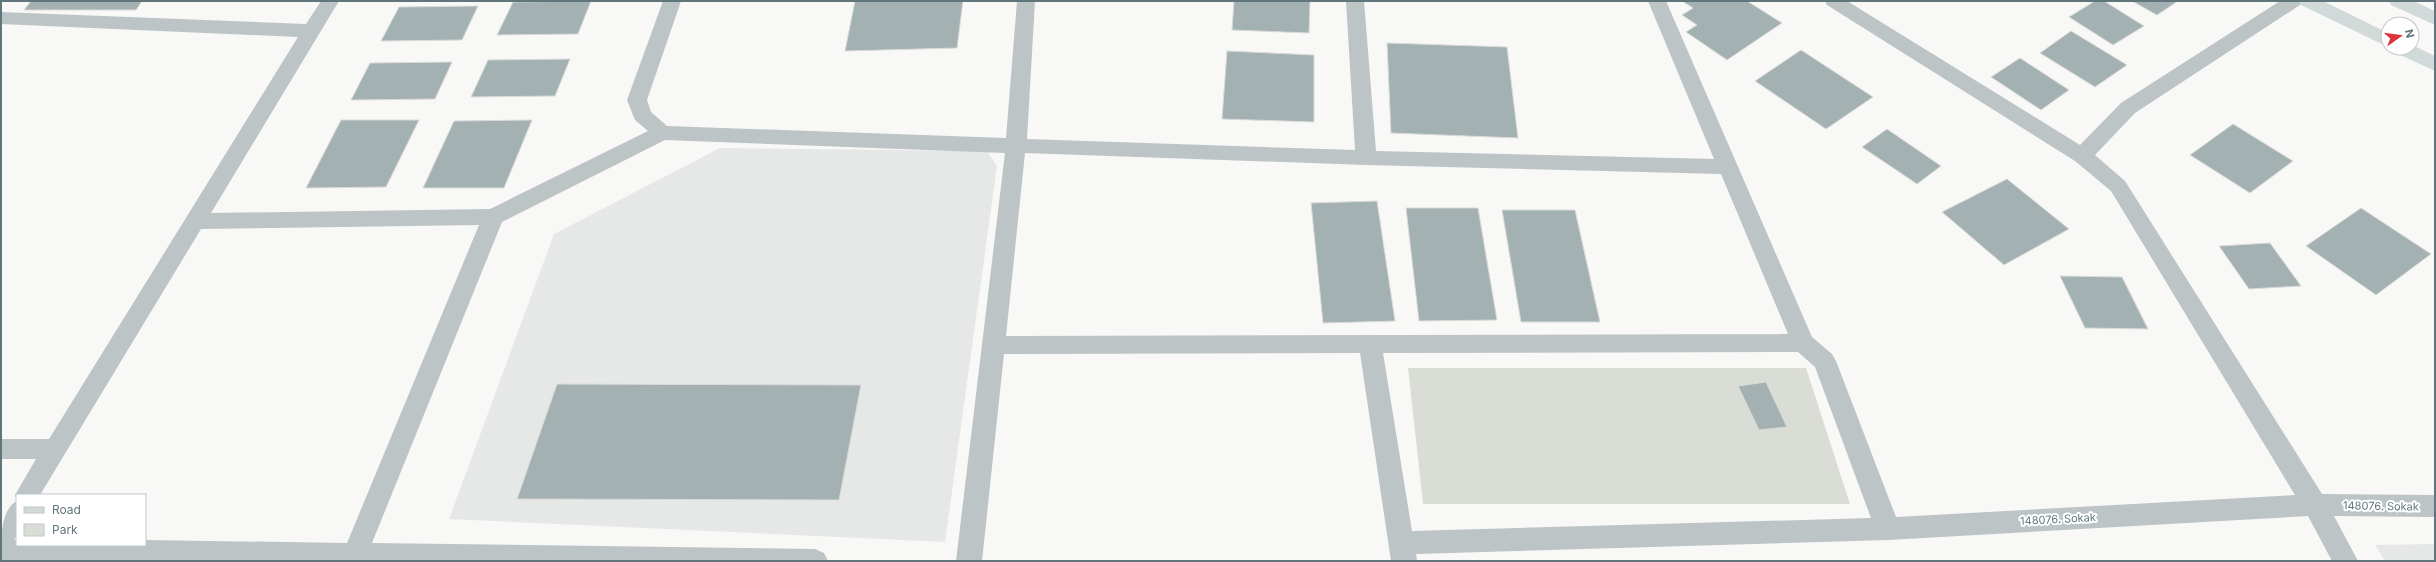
<svg xmlns="http://www.w3.org/2000/svg" width="2436" height="562" font-family="Inter,sans-serif">
<style>
.built{fill:#e6e8e7}
.green{fill:#daddd5}
.building{fill:#a4b1b3;stroke:#dadad8}
.lines{fill:none;stroke-linecap:round;stroke-linejoin:round}
.street{fill:#bdc4c6;fill-rule:evenodd}
.primary{fill:#d2d9d9;fill-rule:evenodd}
.labels{text-anchor:middle;stroke-width:4;stroke-linejoin:round;paint-order:stroke}
.street-label{font-size:11px;fill:#60767a;stroke:#fff}
</style>
<rect width="100%" height="100%" fill="#f8f8f6"/>
<!-- built -->
<g class="built">
<polygon points="720,148 987,151 997,166 945,542 449,519 554,234"/>
<polygon points="2435,544 2435,561 2385,561 2375,545"/>
</g>
<!-- green -->
<polygon class="green" points="1408,368 1806,368 1850,504 1423,504"/>
<!-- building -->
<g class="building">
<polygon points="31,1 142,1 136,10 24,10"/>
<polygon points="591,1 578,34 497,35 513,2"/>
<polygon points="855,1 963,1 957,48 845,51"/>
<polygon points="1234,1 1310,1 1309,33 1232,30"/>
<polygon points="1682,1 1747,1 1782,23 1727,60 1686,32 1697,25 1682,15 1693,8"/>
<polygon points="2095,1 2104,1 2144,26 2113,45 2069,17"/>
<polygon points="2132,1 2178,1 2157,15"/>
<polygon points="478,6 462,40 381,41 399,7"/>
<polygon points="2071,31 2127,65 2095,87 2040,53"/>
<polygon points="1387,43 1507,47 1518,138 1391,133"/>
<polygon points="1801,50 1873,97 1826,129 1755,81"/>
<polygon points="1227,51 1314,55 1314,122 1222,119"/>
<polygon points="2020,58 2069,90 2041,110 1991,77"/>
<polygon points="570,59 555,96 471,97 488,60"/>
<polygon points="452,62 435,99 351,100 370,63"/>
<polygon points="341,120 419,120 386,187 306,188"/>
<polygon points="532,120 504,188 423,188 454,121"/>
<polygon points="2233,124 2293,161 2250,193 2190,155"/>
<polygon points="1887,129 1941,166 1917,184 1862,147"/>
<polygon points="2007,179 2069,229 2004,265 1942,212"/>
<polygon points="1377,201 1395,321 1323,323 1311,203"/>
<polygon points="1406,208 1478,208 1497,320 1419,321"/>
<polygon points="2361,208 2431,254 2376,295 2306,246"/>
<polygon points="1502,210 1575,210 1600,322 1521,322"/>
<polygon points="2270,243 2301,286 2249,289 2219,246"/>
<polygon points="2060,276 2122,277 2148,329 2085,328"/>
<polygon points="1766,382 1787,427 1759,430 1738,386"/>
<polygon points="557,384 861,385 839,500 517,499"/>
</g>
<g class="lines">
<!-- street -->
<path class="street" d="M321,1H339L211,213L490,209L648,131L635,120L627,100L663,1H681L647,100L651,112L667,126L1006,138L1017,1H1035L1027,139L1355,150L1346,1H1364L1376,151L1714,159L1648,1H1666L1812,337L1832,354L1836,361L1896,517L2295,495L2111,191L2075,161L1827,5L1825,1H1847L2080,145L2121,103L2280,1H2302L2300,5L2135,113L2095,155L2125,181L2322,494L2435,495V517L2334,516L2358,561H2332L2308,516L1888,540L1416,554L1417,561H1391L1360,353L1004,354L982,561H956L1005,153L665,140L502,222L372,543L815,549L824,553L828,561H1C1,541 0,509 17,501V536L14,540H17V545H145V540L347,543L479,225L201,229L40,495H17V500L15,495L36,459H1V439H49L298,37L1,24V12L306,24ZM1025,153L1366,165L1721,174L1788,334L1006,336ZM1798,352L1815,367L1871,518L1412,531L1383,353Z"/>
<!-- primary -->
<g class="primary">
<polygon points="2299,1 2323,1 2388,33 2388,47 2301,5"/>
<polygon points="2389,1 2413,1 2435,11 2435,25 2391,5"/>
<polygon points="2412,45 2435,56 2435,71 2396,53 2393,48 2412,48"/>
</g>
</g>
<g class="labels">
<!-- street labels -->
<g class="street-label">
<text transform="translate(2381 506) rotate(1)" y="4">148076. Sokak</text>
<text transform="translate(2058 519) rotate(-3)" y="4">148076. Sokak</text>
</g>
</g>
<!-- border -->
<rect width="2436" height="562" fill="none" stroke="#60767a" stroke-width="4"/>
<!-- legend -->
<rect x="16" y="494" width="130" height="52" fill="#ffffff" stroke="#bfc8ca"/>
<rect x="24" y="507" width="20" height="6" fill="#d2d9d9" stroke="#bfc8ca"/>
<text x="52" y="514" font-size="12" fill="#60767a">Road</text>
<rect x="24" y="524" width="20" height="12" fill="#daddd5" stroke="#bfc8ca"/>
<text x="52" y="534" font-size="12" fill="#60767a">Park</text>
<!-- north arrow -->
<g transform="translate(2400 36) rotate(76)"><circle r="19" fill="#ffffff" stroke="#bfc8ca"/>
<path d="M0-3L7 15L0 10L-7 15Z" fill="#dc3239"/>
<text y="-6" font-size="11" font-weight="bold" text-anchor="middle" fill="#60767a">N</text>
</g>
</svg>
